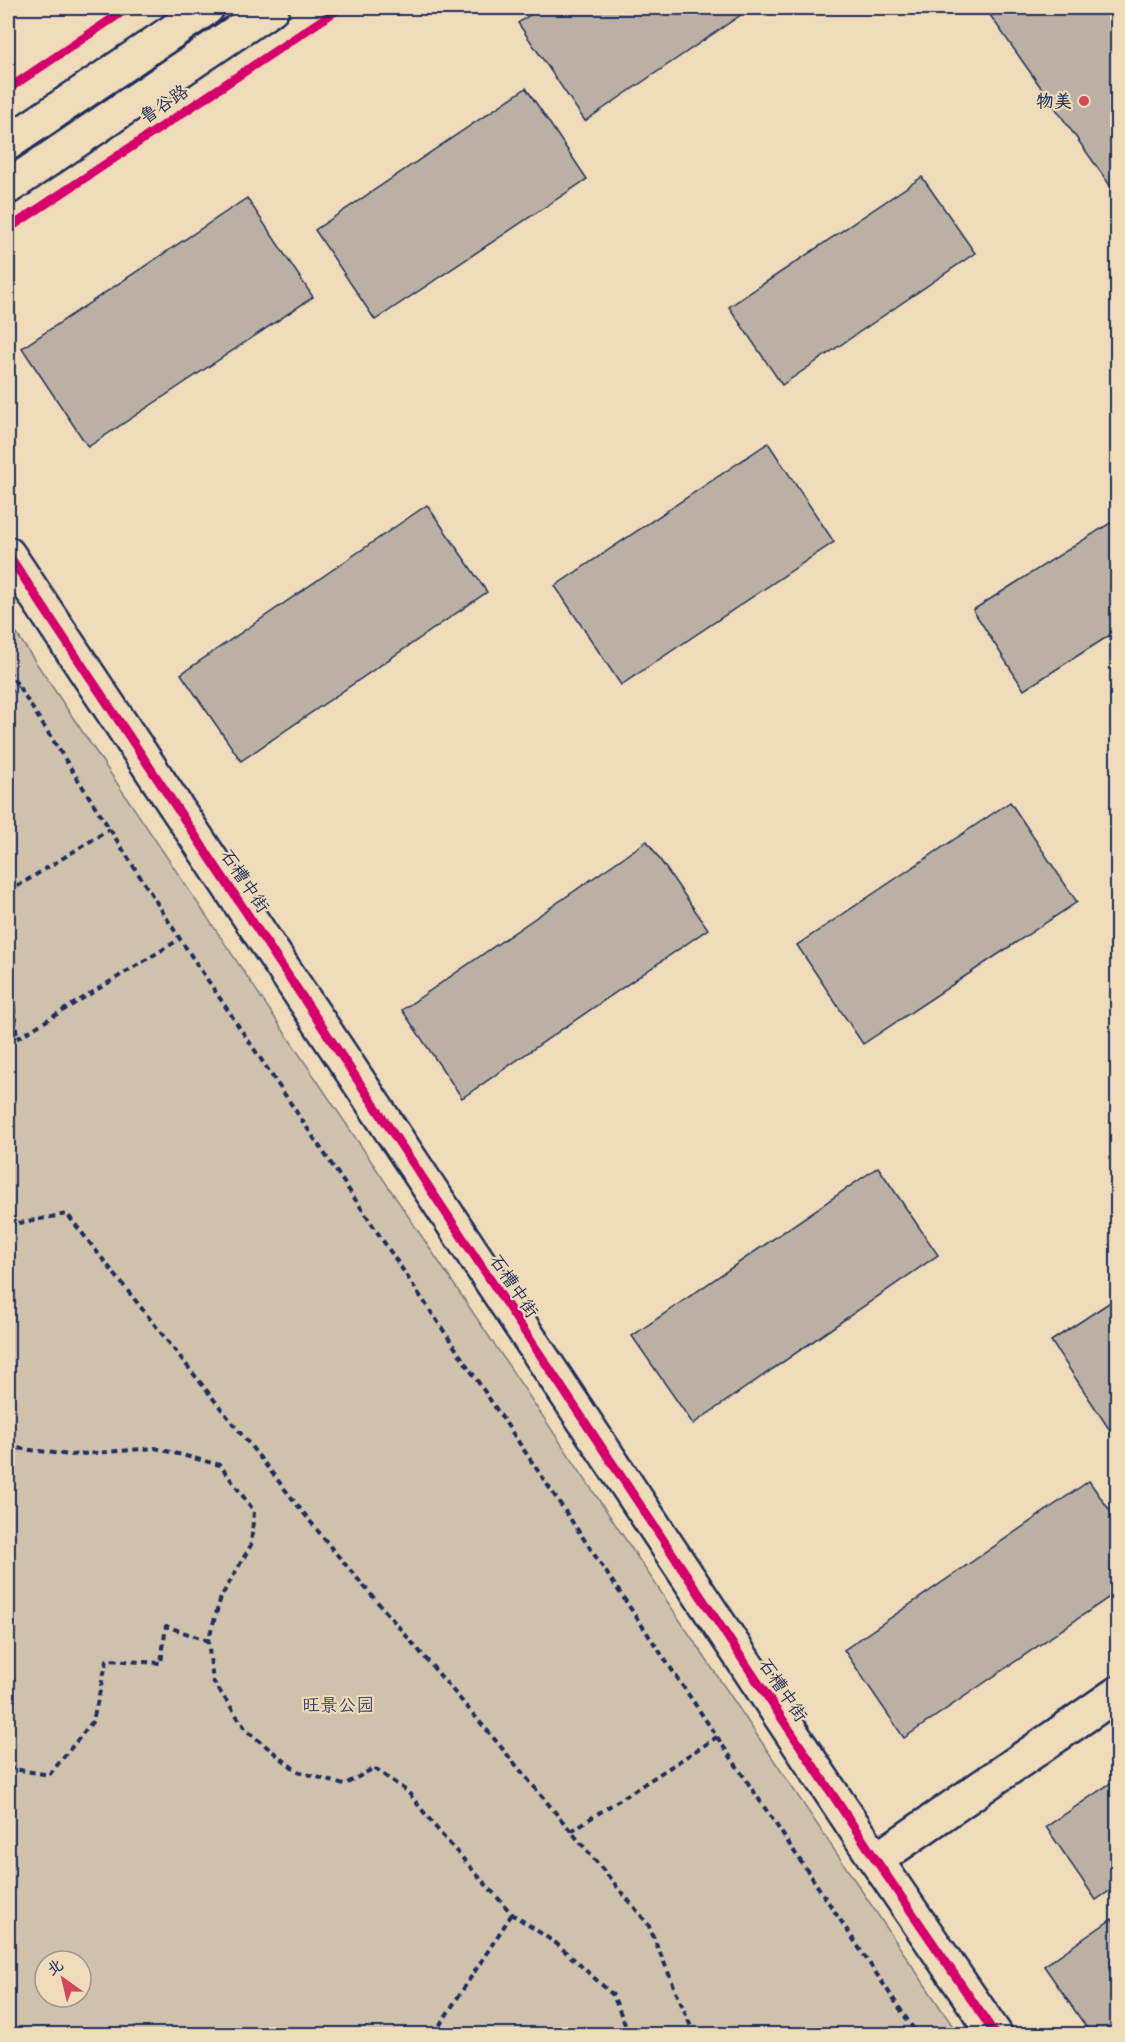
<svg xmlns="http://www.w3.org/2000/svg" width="1125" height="2042" font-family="'Patrick Hand','LXGW WenKai TC',sans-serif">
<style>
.green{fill:#d0c1ac;stroke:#767885;stroke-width:1.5;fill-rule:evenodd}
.building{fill:#bbb0a3;stroke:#1b2f5e;stroke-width:1.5}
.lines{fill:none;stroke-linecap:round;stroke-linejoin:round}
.tertiary-casing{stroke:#1b2f5e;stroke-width:38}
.secondary-casing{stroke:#1b2f5e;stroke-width:38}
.path{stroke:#1b2f5e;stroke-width:4;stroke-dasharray:6 4.5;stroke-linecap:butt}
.tertiary{stroke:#efdab9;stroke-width:33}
.secondary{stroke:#efdab9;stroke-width:33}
.cycleway-casing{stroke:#efdab9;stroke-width:13}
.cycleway{stroke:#d6006c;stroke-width:9}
.poi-dot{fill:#d1495b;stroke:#efdab9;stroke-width:2}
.labels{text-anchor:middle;stroke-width:4.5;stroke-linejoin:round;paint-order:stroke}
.poi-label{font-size:18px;font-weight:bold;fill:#1b2f5e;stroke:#efdab9;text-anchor:end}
.street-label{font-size:18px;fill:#1b2f5e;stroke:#efdab9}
.park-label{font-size:18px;fill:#36456a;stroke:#efdab9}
</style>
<rect width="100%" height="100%" fill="#efdab9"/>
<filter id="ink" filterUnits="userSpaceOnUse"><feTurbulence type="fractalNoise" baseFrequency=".0167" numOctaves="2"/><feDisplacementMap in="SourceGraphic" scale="12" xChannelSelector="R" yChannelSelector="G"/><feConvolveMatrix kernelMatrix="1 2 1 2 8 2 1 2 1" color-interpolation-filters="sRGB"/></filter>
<g filter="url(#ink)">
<!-- green -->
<path class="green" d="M8,621L958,2034H8ZM45,1961H81V1997H45Z"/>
<!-- building -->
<g class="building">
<polygon points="540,8 751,8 585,121 518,23"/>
<polygon points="985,8 1118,8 1118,194 1116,194"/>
<polygon points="526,88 587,179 375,320 315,230"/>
<polygon points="922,177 975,253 782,385 729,307"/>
<polygon points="247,198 313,297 88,447 22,348"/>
<polygon points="768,443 834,542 621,685 555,586"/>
<polygon points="427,505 487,592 241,761 181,674"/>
<polygon points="1118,518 1118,630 1024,690 973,610"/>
<polygon points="1010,802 1077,902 863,1044 797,945"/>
<polygon points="647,841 708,929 462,1098 402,1010"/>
<polygon points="878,1167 938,1255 693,1424 632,1336"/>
<polygon points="1118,1297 1118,1440 1117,1441 1051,1341"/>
<polygon points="1089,1481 1118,1522 1118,1591 904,1738 844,1650"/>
<polygon points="1118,1778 1118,1885 1096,1900 1046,1827"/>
<polygon points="1112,1919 1118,1927 1118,2034 1091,2034 1044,1966"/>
</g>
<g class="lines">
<defs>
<g id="tertiary">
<polyline points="8,554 876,1860 995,2034"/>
<polyline points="876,1860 1118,1693"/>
</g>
<g id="secondary">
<polyline points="8,143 207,8"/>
<polyline points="8,187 272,8"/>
</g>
</defs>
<!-- tertiary casing -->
<use href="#tertiary" class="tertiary-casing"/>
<!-- secondary casing -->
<use href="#secondary" class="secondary-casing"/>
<!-- path -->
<g class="path">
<polyline points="8,670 180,939 917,2034"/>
<polyline points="8,693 18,686"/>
<polyline points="8,892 110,829"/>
<polyline points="8,955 17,1038"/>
<polyline points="8,1044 180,939"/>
<polyline points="8,1225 67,1214 333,1550 491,1735 648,1924 694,2034"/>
<polyline points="8,1447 70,1455 155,1448 220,1465 254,1511 251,1545 221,1597 208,1641 213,1681 247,1731 297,1771 344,1785 374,1768 408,1792 441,1834 512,1914 557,1944 613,1995 629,2034"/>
<polyline points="8,1768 49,1775 93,1721 107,1660 161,1663 166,1626 208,1641"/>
<polyline points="571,1831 717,1737"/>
<polyline points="8,2030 11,2034"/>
<polyline points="434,2034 512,1914"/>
</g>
<!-- tertiary -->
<use href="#tertiary" class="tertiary"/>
<!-- secondary -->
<use href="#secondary" class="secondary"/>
<defs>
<g id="cycleway">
<polyline points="8,89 128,8"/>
<polyline points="8,229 340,8"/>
<polyline points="8,554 876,1860 995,2034"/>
</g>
</defs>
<!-- cycleway casing -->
<use href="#cycleway" class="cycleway-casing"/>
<!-- cycleway -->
<use href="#cycleway" class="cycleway"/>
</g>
</g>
<!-- markers -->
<circle class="poi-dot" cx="1084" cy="101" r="6"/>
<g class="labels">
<!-- poi labels -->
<g class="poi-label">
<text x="1072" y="107">物美</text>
</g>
<!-- street labels -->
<g class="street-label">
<text transform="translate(164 104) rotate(-34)" y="6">鲁谷路</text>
<text transform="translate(245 881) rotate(56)" y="6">石槽中街</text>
<text transform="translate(514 1286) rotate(56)" y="6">石槽中街</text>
<text transform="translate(783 1690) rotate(56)" y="6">石槽中街</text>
</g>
<!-- park labels -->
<g class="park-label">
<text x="338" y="1711">旺景公园</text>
</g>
</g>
<!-- margin -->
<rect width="1125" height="2042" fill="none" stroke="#efdab9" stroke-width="30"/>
<rect x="15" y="15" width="1095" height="2012" fill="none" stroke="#1b2f5e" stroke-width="2" filter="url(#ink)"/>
<!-- north arrow -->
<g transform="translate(63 1979) rotate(326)"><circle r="28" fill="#efdab9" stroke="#9a9695" stroke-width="1.5"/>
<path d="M0-4.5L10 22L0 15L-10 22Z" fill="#d1495b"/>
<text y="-9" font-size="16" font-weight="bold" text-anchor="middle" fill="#1b2f5e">北</text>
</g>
</svg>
